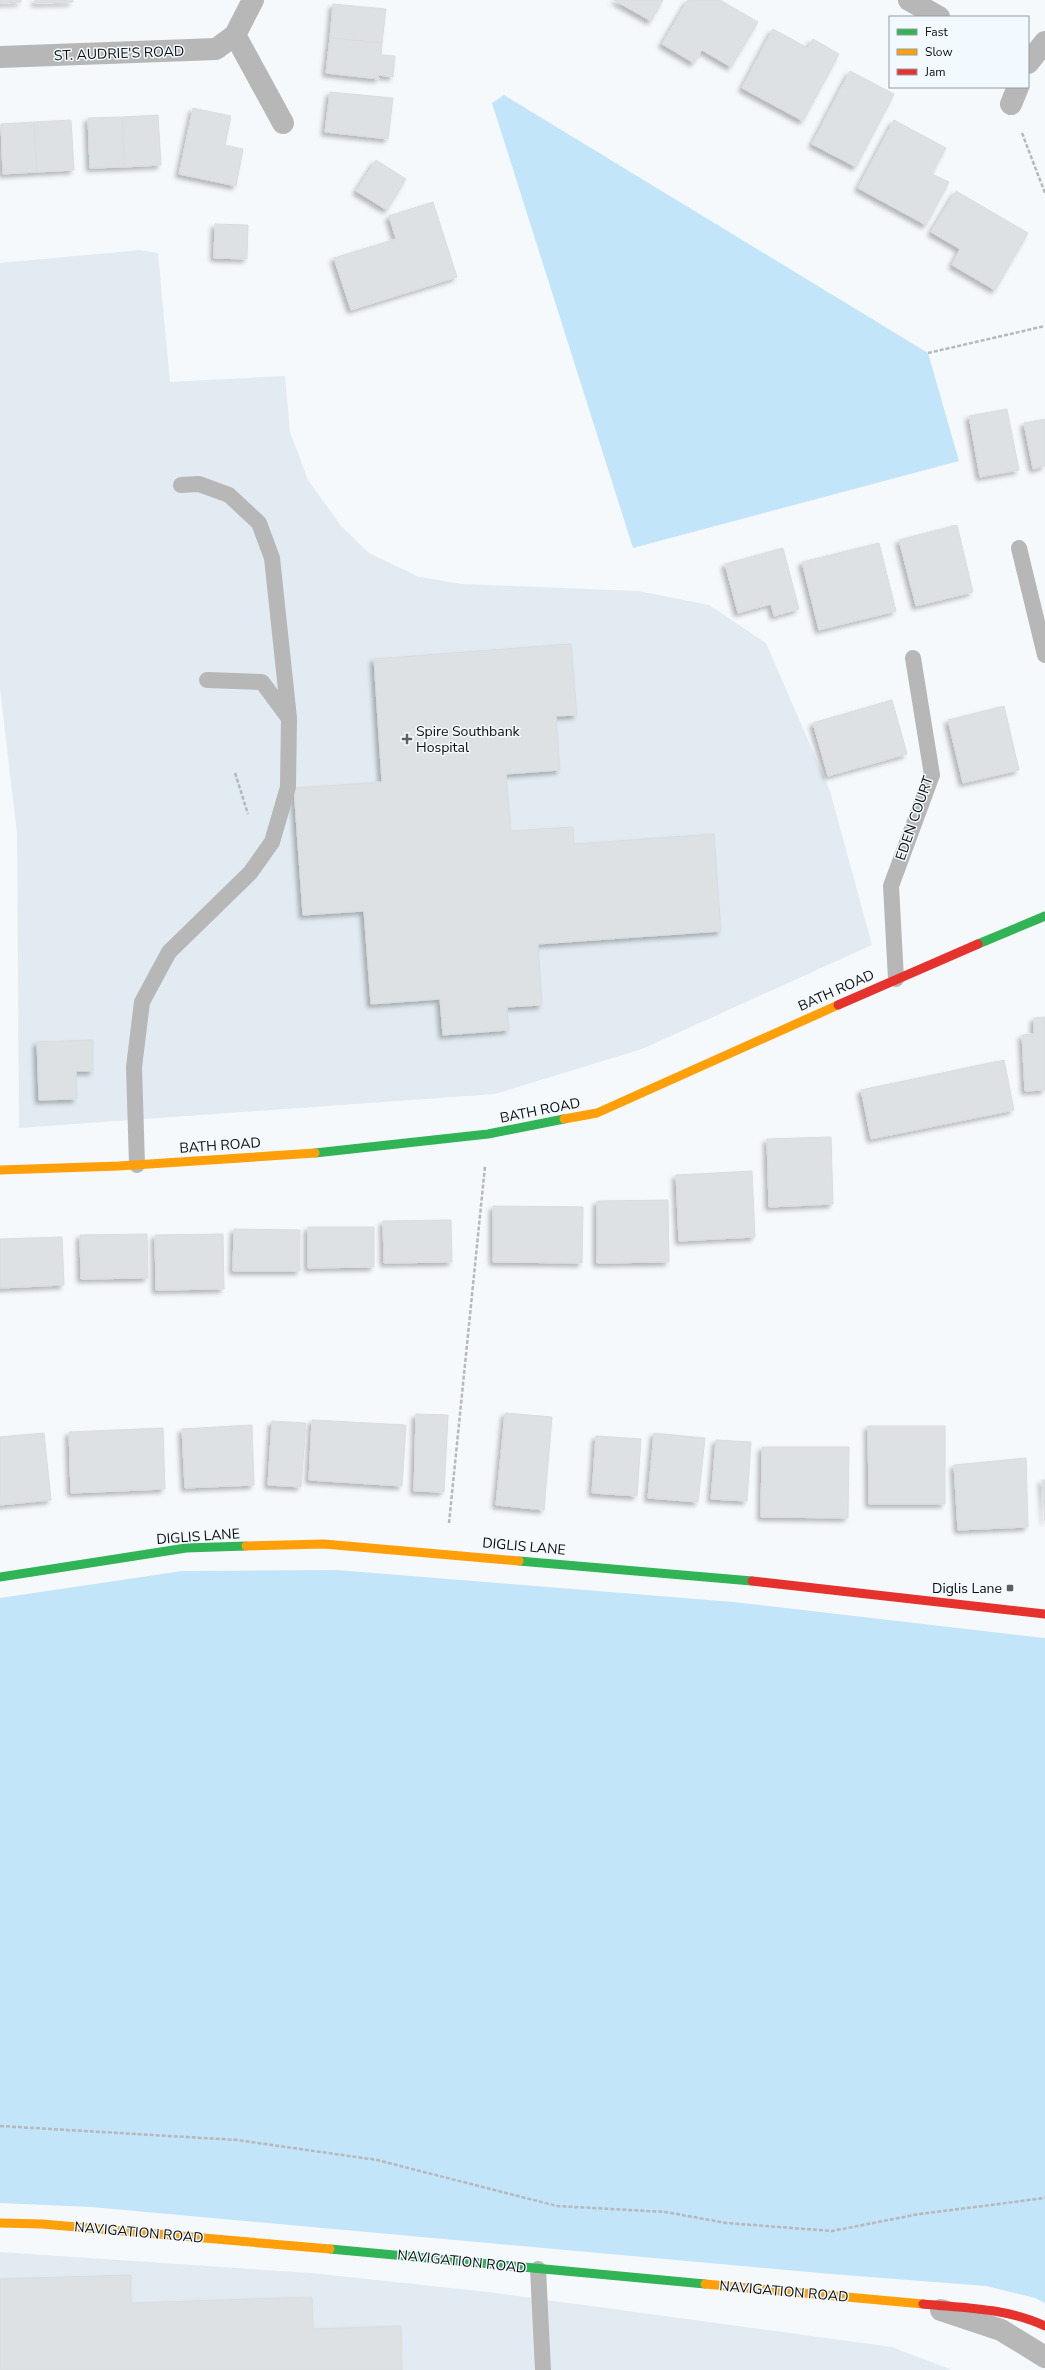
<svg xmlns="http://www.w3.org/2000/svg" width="1045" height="2370" font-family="'Nunito Sans',sans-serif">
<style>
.built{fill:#e1ebf1}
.green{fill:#c2e5fa}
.building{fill:#dee1e3;stroke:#dadcde;filter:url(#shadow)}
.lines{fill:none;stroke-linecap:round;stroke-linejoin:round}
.path{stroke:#b6b8ba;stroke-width:2.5;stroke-dasharray:4 2;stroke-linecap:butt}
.lane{stroke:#b6b7b6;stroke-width:16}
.street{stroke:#b6b7b6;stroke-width:22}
.fast{stroke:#30b455;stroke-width:9}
.slow{stroke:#ff9f0a;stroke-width:9}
.jam{stroke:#e5322d;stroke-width:9}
.poi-dot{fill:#5d6062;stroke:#f3faff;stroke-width:1.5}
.labels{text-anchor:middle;stroke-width:3;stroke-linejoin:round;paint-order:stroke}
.street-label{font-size:14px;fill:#0b0d0f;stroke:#f3faff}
.poi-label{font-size:14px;fill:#0b0d0f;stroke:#f3faff;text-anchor:start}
</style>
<defs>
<filter id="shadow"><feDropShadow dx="-3.5" dy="3.5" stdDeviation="2" flood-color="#0004"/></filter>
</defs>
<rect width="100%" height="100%" fill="#f6f9fc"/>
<!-- built -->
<g class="built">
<polygon points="140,250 158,253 170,382 285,376 290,432 308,480 342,527 369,553 419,577 461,584 638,591 709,605 766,643 830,791 872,945 642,1049 495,1094 19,1128 17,834 0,688 0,263"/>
<polygon points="0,2252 311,2273 488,2292 892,2347 952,2370 0,2370"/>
</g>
<!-- green -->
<g class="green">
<polygon points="504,95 928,353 959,461 633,548 492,103"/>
<polygon points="337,1570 733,1602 1045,1638 1045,2303 1035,2298 986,2286 831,2274 91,2207 0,2203 0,1598 182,1571"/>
</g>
<!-- building -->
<g class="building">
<polygon points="0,0 21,0 21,2 0,3"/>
<polygon points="35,0 73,0 73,2 35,3"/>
<polygon points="614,0 663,0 651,21"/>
<polygon points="688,0 720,0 758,22 731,67 702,50 694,63 662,44"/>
<polygon points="333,4 386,9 382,43 330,38"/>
<polygon points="773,29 808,48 813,39 839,54 803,121 742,88"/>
<polygon points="330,38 382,43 381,55 395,56 393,77 378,75 379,79 326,73"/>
<polygon points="850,71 894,94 856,167 812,144"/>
<polygon points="330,92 393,98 388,139 325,132"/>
<polygon points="193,108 231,116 225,145 243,149 236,186 179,174"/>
<polygon points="158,115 161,165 124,167 122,117"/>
<polygon points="122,117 124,167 90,168 88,118"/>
<polygon points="71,120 74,170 37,172 34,122"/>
<polygon points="894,120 946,148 932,174 949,182 926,225 858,188"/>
<polygon points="34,122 37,172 3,174 1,124"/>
<polygon points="376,160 406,179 387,210 356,191"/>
<polygon points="956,191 1028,233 995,290 952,265 960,249 931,232"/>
<polygon points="433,202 457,277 351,310 334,258 396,239 389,216"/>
<polygon points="215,224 248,225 247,259 214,258"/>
<polygon points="1007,409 1019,470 980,477 969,416"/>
<polygon points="1045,419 1045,466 1033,469 1024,423"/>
<polygon points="957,525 973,592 916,606 899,540"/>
<polygon points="879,543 896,611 819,630 802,562"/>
<polygon points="783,548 799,609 774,616 771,604 738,613 725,564"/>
<polygon points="571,644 577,715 556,716 560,770 506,774 511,831 573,827 574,844 714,834 721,931 538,944 542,1005 507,1007 509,1030 443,1035 440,999 371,1004 364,911 303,915 294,788 382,782 374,659"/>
<polygon points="892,700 907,754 828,776 813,723"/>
<polygon points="1004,706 1019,770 963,783 948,720"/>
<polygon points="1045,1017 1045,1090 1025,1091 1022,1035 1034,1034 1034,1018"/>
<polygon points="93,1040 93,1071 76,1071 77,1099 39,1100 37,1042"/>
<polygon points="1004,1060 1014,1110 871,1139 861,1090"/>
<polygon points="831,1137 833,1204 769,1207 767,1139"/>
<polygon points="752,1171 755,1237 679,1241 676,1175"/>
<polygon points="668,1200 669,1262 597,1263 597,1201"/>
<polygon points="493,1206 583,1207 582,1263 493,1262"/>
<polygon points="451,1220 452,1262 384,1263 383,1221"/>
<polygon points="308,1227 374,1227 374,1267 308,1268"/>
<polygon points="234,1229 300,1230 300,1271 233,1271"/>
<polygon points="147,1234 148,1278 81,1279 80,1235"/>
<polygon points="223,1234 224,1289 156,1290 155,1235"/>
<polygon points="62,1237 64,1285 0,1288 0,1239"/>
<polygon points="505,1413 552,1417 544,1510 496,1505"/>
<polygon points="416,1414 448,1415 444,1492 414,1491"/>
<polygon points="312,1420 406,1425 402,1486 309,1480"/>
<polygon points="272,1421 306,1423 301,1487 268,1485"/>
<polygon points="252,1425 254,1485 185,1488 182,1429"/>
<polygon points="868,1426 945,1426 945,1504 869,1504"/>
<polygon points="163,1428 165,1489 71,1493 69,1432"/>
<polygon points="44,1433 51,1500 0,1505 0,1437"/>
<polygon points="654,1433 705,1438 698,1502 648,1498"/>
<polygon points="596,1436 641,1439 637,1496 592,1493"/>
<polygon points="716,1440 751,1442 747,1501 711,1499"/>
<polygon points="762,1447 849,1447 848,1518 761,1517"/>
<polygon points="1026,1458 1028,1527 958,1530 954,1465"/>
<polygon points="1042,1480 1045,1480 1045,1521"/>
<polygon points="131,2275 131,2303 312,2297 313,2329 401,2326 402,2370 0,2370 0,2279"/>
</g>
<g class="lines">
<!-- path -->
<g class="path">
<polyline points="1022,133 1045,193"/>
<polyline points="928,353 1045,326"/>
<polyline points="235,773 248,814"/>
<polyline points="449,1523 485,1166"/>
<polyline points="0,2126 237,2140 377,2160 557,2206 666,2212 726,2223 832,2231 919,2214 1045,2198"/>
</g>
<!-- lane -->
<g class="lane">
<polyline points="1019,548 1045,655"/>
<polyline points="207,680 262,682 288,717"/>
<polyline points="896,979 891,886 932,775 913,658"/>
<polyline points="137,1165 134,1067 142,1002 169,952 250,873 272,842 288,787 289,718 272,558 259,523 229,495 199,484 181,485"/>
<polyline points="538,2269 543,2370"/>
</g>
<!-- street -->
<g class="street">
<polyline points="909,0 939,17"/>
<polyline points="235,35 283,123"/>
<polyline points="0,57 216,49 235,35 253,0"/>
<polyline points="1028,63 1045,42"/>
<polyline points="1011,104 1018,87"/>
<polyline points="941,2310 1001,2330 1045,2357"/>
</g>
<!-- fast -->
<g class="fast">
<polyline points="978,944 1045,916"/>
<polyline points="315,1153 488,1134 564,1119"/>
<polyline points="519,1561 752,1581"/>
<polyline points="0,1577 186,1548 246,1546"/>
<polyline points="330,2249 705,2284"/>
</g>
<!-- slow -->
<g class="slow">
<polyline points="564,1119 597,1113 838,1005"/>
<polyline points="0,1170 119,1166 315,1153"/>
<polyline points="246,1546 324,1544 519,1561"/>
<polyline points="0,2223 42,2224 330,2249"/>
<polyline points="705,2284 923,2304"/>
</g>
<!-- jam -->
<g class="jam">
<polyline points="838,1005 978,944"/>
<polyline points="752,1581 1045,1614"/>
<path d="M923,2304C964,2308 1008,2308 1045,2326"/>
</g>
</g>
<!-- markers -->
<g class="poi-dot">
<path d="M405 733h4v4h4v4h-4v4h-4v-4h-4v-4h4z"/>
<rect x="1006" y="1584" width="8" height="8" rx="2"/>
</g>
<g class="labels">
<!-- street labels -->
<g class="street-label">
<text transform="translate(119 53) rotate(-2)" y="5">ST. AUDRIE'S ROAD</text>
<text transform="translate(914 818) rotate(-71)" y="5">EDEN COURT</text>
<text transform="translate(836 990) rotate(-24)" y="5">BATH ROAD</text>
<text transform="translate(540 1110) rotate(-11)" y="5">BATH ROAD</text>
<text transform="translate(220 1145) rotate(-4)" y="5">BATH ROAD</text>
<text transform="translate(198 1536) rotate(-4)" y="5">DIGLIS LANE</text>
<text transform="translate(524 1546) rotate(5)" y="5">DIGLIS LANE</text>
<text transform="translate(139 2232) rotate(5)" y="5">NAVIGATION ROAD</text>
<text transform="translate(462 2261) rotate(6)" y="5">NAVIGATION ROAD</text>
<text transform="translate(784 2291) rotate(5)" y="5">NAVIGATION ROAD</text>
</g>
<!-- poi labels -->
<g class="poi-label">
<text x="416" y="736">Spire Southbank<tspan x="416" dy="16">Hospital</tspan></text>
<text x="1002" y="1593" text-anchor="end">Diglis Lane</text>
</g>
</g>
<!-- legend -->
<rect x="889" y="16" width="140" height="72" fill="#f3faff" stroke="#969b9f"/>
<rect x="897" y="29" width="20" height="6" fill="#30b455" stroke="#969b9f"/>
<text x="925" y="36" font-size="12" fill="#0b0d0f">Fast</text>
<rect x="897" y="49" width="20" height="6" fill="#ff9f0a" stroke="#969b9f"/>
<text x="925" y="56" font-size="12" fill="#0b0d0f">Slow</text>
<rect x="897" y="69" width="20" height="6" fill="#e5322d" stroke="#969b9f"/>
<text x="925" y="76" font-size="12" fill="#0b0d0f">Jam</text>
</svg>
